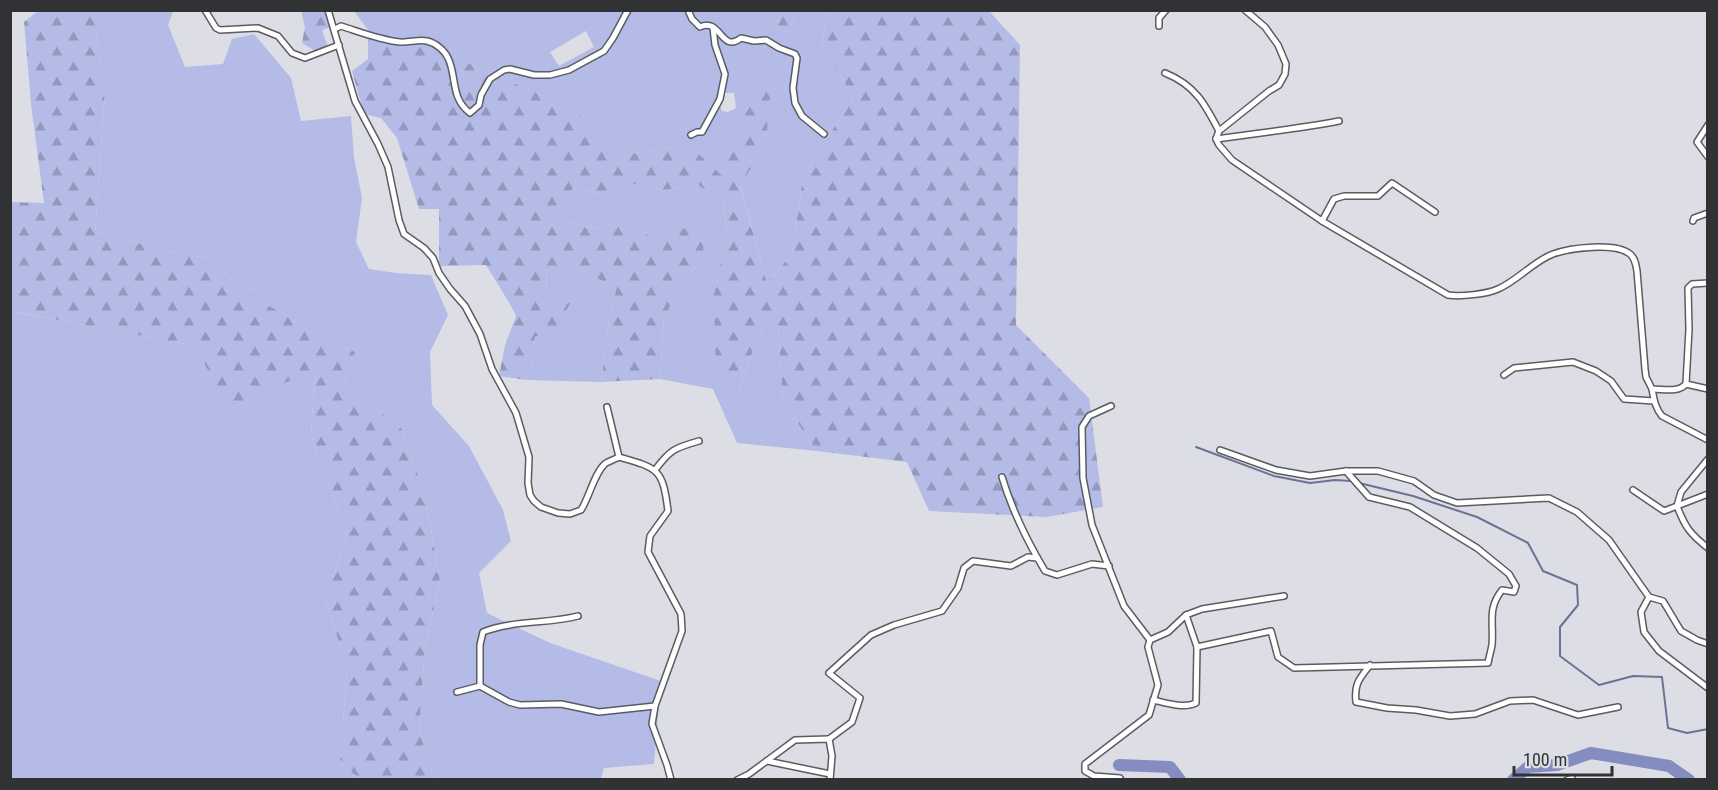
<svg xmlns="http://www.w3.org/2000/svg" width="1718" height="790" font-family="'Roboto Condensed',sans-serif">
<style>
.green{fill:#b4bbe7;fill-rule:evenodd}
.forest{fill:url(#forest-firs)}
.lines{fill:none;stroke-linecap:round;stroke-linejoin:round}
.stream{stroke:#6c7195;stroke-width:2}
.river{stroke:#858cbf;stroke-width:12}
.minor-casing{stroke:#5b5c61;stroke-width:8}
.minor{stroke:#fff;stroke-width:5}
</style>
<defs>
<pattern id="forest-firs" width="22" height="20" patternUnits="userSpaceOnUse" patternTransform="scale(1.5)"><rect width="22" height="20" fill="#b4bbe7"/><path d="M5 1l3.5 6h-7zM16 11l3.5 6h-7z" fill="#9399bc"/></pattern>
</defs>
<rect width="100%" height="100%" fill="#dddee5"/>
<!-- green -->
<g class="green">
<polygon points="109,11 173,11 168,25 185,67 223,64 232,39 254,34 291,78 301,121 351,116 354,157 362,198 356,242 369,269 396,273 431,275 448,315 430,352 432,405 469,446 503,510 511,541 479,573 487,613 550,643 661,681 654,764 604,768 601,779 434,779 419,730 425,649 440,581 426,499 402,429 344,382 354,352 320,337 245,291 208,258 167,251 95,232 105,91 96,37"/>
<path d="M354,11H779L778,30L789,32L796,11H827L822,44L853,98L803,176L792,254L767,283L740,185L766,143L769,94L756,87L721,176L689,145L623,155L576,110L426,45L404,47L368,40V30ZM586,31L594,47L559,66L550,52ZM723,93H734L736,108L728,112L722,111L718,98Z"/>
<polygon points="634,184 663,190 698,185 723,202 727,235 714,294 739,392 756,341 778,323 783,402 817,451 737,443 713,389 660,379 664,319 684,278 702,260 675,227 652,238 626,217 596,229 564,221 556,196 576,188 604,195"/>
<polygon points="578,266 616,290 609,321 601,382 526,380 532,367 535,336 569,303 546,298 547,267"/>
<polygon points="10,311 196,346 229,409 315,368 311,436 347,534 326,601 347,668 340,763 360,779 11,779"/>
</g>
<!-- forest -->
<g class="forest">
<polygon points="38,11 109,11 96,37 105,91 95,232 167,251 208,258 245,291 320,337 355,352 344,382 402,429 426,499 440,581 425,649 419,730 434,779 360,779 340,763 347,668 326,601 347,534 311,436 315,369 229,409 195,346 11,311 11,202 44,203 31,104 24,22"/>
<polygon points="301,11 326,11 331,27 322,30 328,47 315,51 302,43 305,27"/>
<polygon points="779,11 796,11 789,32 778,30"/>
<polygon points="827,11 989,11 1020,45 1016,325 1089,398 1103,507 1047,517 929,511 907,462 817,451 783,402 778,324 756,341 739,392 716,377 714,294 727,234 723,202 698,185 663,190 634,184 604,195 576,188 557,196 564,221 596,229 626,217 652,238 675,227 705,233 702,260 684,278 664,319 660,379 601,382 609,321 616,290 578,266 547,268 546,298 570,303 555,336 535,336 532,367 526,380 499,376 505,345 516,316 510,304 486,265 439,266 439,209 419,209 397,138 381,118 364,114 352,71 368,59 368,40 404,47 426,45 576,110 623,155 689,145 721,175 756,86 770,94 766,143 740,186 767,283 792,254 803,176 853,98 822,44"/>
</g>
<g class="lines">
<!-- stream -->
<g class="stream">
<polyline points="1196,447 1274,476 1310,483 1335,480 1351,481"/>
<polyline points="1359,483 1413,496 1477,517 1528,543 1543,571 1577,585 1578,605 1560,627 1560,656 1599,685 1633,676 1662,677 1668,728 1687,733 1708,729"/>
</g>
<!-- river -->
<g class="river">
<polyline points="1119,765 1170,767 1180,780"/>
<polyline points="1513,780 1528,767 1557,765 1591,753 1669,766 1689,780"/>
</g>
<defs>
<g id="minor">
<polyline points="205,10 216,28 220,30 258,28 278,36 292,53 305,58 339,45"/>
<path d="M328,10L355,101L378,144L388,167L399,220L404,234L424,248L433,258L439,273L450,289L465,306L480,334L492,369L516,413L529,457L528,483L530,495L534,501L541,507L558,513L570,514L581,510C589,498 595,471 606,463C610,461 615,459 619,457C658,468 663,469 668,511L650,536L648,552L681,614L682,631L655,706L652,724L667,765L671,780"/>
<path d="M688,10L692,19L700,27C721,17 721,54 741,38L754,41L766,40L779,48L795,54L797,58L793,88L795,103L802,116L824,134"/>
<path d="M1245,10L1265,27L1278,45L1286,64L1285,74L1279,85L1269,91L1219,131L1216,139L1219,145L1232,160L1322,221L1448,295C1461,297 1487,294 1498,289C1517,281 1534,261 1553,254C1570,248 1615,242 1630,254C1635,258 1636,265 1637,271L1645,369L1646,377L1652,389C1664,389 1678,393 1686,384L1708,389"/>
<polyline points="1159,26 1159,18 1166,10"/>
<path d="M335,29L341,26C360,32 380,40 400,42C408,43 418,39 427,41C436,43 445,51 448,58C457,76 450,98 470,113L479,105L481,95L490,79L504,70L510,69L534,75H550L569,70L604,51L613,38L628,10"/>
<path d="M1165,73C1195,85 1205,104 1219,131"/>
<polyline points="1708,125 1697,142 1708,157"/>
<polyline points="691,135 697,132 702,132 720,99 725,74 715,45 713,28"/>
<path d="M1216,139C1257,133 1298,129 1339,121"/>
<polyline points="1322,221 1334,199 1344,196 1378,196 1392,183 1435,212"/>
<polyline points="1693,221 1694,218 1708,213"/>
<polyline points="1504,375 1514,368 1573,362 1596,371 1611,381 1624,399 1654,401"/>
<polyline points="1686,384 1689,329 1688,288 1692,284 1708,283"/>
<path d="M1652,389C1654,399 1655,408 1662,416L1708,440"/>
<polyline points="1111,406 1089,416 1082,427 1083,478 1092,525 1124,606 1150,640"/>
<polyline points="607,407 619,457"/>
<polyline points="1220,450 1276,470 1310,476 1346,471 1378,471 1414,481 1434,495 1457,503 1549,498 1577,512 1609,540 1649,597"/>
<path d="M655,470C670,450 674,448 699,441"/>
<path d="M1002,477C1012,510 1027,541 1045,571L1057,575L1092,564L1109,566"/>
<polyline points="1633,490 1664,511 1677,506 1681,492 1708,459"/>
<path d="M1708,494L1677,506C1685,527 1690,534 1708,548"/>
<polyline points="1186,615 1202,609 1284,596"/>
<polyline points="1708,644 1697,640 1681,631 1663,601 1649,597 1641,612 1644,632 1659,651 1708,688"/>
<path d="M1370,665C1359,679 1354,684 1356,702L1387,708L1416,710L1450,716L1475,714L1510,701L1533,700L1578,715L1618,707"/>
<path d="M480,686V645L483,632C513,620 547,624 578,616"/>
<polyline points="457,692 480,686 509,702 520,705 561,704 599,712 655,706"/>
<path d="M1153,700C1166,703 1184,709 1196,703L1197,647"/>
<polyline points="829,739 852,722 860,698 829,673 871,635 894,625 942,611 958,588 964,568 973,561 1011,566 1028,557 1037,558"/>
<polyline points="767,761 830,774"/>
<polyline points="737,780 749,774 795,740 829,739 832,756 830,780"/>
<path d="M1121,780L1120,778L1094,776L1085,771V764L1149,715L1158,685L1148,647L1150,640L1168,632L1186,615L1197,647L1271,631L1278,657L1294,668L1488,663C1489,657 1491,651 1492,645C1494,623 1487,609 1502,590L1514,592L1516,586L1509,574L1477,548L1410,507L1369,497L1346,471"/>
<polyline points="1567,780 1572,778"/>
</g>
</defs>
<!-- minor casing -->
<use href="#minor" class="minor-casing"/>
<!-- minor -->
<use href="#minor" class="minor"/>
</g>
<!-- border -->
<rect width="1718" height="790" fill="none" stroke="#313234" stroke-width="24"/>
<!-- scale -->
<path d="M1514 766v9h98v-9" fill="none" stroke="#313234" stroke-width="3"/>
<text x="1523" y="766" font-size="18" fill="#313234" stroke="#dddee5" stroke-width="4.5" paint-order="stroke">100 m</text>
</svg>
